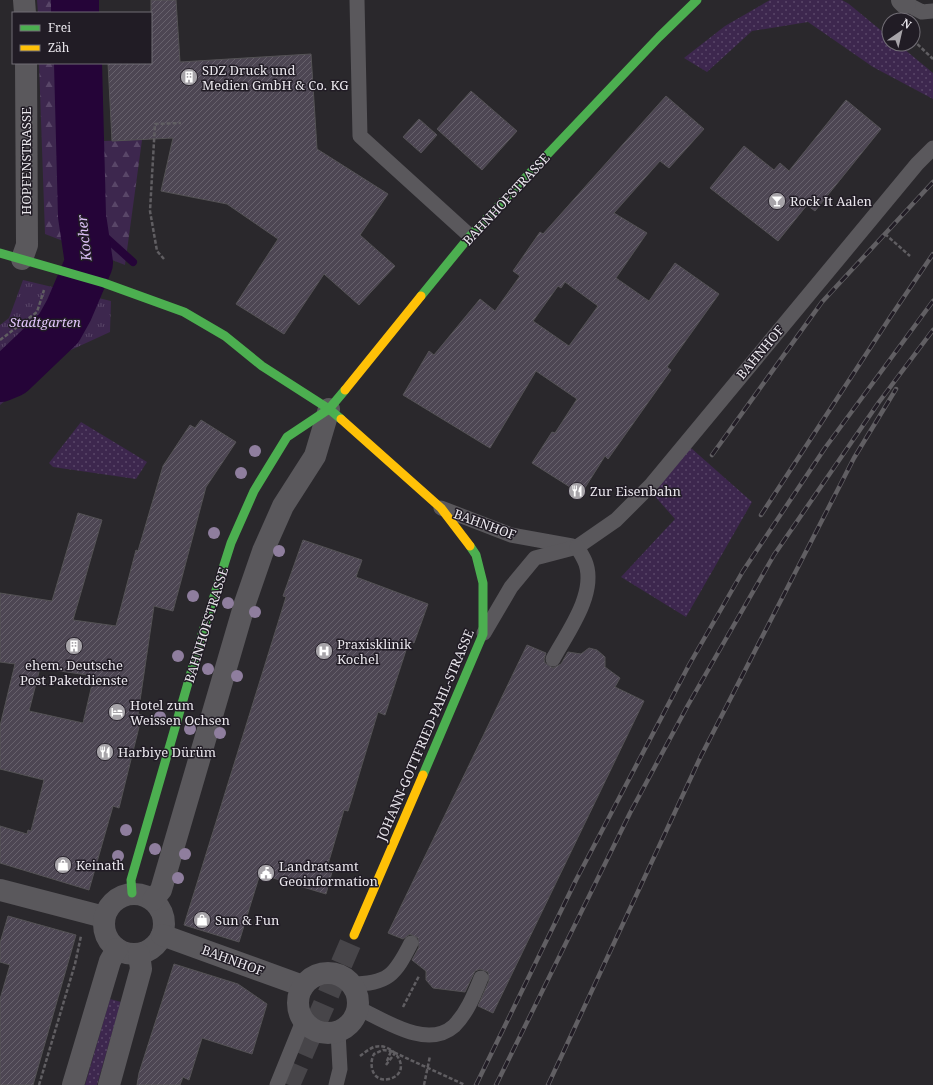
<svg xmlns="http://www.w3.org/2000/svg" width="933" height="1085" font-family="'Noto Serif',serif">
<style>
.grass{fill:url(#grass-dots)}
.forest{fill:url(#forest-firs)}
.park{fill:url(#park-tufts)}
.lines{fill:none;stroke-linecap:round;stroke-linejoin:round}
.stream{stroke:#250438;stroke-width:8}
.river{stroke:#250438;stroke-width:48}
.building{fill:url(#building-hatch);stroke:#545255;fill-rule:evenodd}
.secondary-tunnel{stroke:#474549;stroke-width:22;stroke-dasharray:22 11;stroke-linecap:butt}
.path{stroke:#605e62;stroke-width:2.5;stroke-dasharray:4 2;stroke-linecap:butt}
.lane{stroke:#5a585c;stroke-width:15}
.street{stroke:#5a585c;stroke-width:22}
.fast{stroke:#4caf50;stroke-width:9}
.slow{stroke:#ffc107;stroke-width:9}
.rail-casing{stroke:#615f63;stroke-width:4.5}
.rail{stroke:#211c25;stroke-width:3;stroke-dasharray:9;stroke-linecap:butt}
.tree{fill:#8f7e9e}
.labels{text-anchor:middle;stroke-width:3;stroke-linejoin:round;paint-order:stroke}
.poi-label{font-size:13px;fill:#eae7ed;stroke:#211c25;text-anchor:start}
.street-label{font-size:13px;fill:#eae7ed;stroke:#211c25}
.park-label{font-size:13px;font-style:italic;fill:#e2c5fb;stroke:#211c25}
.water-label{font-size:14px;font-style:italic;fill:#dabef4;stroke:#211c25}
</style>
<defs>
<pattern id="grass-dots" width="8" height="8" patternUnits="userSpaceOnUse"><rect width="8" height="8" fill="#3d274e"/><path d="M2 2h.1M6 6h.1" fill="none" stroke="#594668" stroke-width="1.8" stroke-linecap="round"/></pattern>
<pattern id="forest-firs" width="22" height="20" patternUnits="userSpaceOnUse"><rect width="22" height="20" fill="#3d274e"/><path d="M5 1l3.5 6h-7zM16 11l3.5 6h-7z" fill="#594668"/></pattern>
<pattern id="park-tufts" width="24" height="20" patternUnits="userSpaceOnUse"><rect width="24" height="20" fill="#3d274e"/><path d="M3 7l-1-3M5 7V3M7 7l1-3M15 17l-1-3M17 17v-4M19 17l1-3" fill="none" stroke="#594668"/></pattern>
<pattern id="building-hatch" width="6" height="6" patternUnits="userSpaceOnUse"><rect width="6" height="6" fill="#4d4653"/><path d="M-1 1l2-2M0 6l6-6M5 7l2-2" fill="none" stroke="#67616c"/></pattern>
</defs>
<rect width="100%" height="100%" fill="#2a282c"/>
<!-- grass -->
<g class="grass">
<polygon points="770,0 842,0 849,4 889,37 889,44 898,44 933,73 933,99 873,67 808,22 752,31 707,72 684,58 725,26"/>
<polygon points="81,422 147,462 136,479 53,467 49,463"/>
<polygon points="691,448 752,502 686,617 621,577 675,519 652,493"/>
<polygon points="110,999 121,1002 97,1085 85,1085"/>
</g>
<!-- forest -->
<g class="forest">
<polygon points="37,0 98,0 98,13 38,13"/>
<polygon points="39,63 100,63 103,141 142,140 125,265 45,234"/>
</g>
<!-- park -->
<polygon class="park" points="23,280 111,301 110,332 60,355 0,405 0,325 9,318"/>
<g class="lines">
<!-- stream -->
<polyline class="stream" points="82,216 133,262"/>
<!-- river -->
<g class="river">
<polyline points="75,0 75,13"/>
<polyline points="0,378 12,373 59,328 69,310 89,263 82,216 78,63"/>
</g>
</g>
<!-- building -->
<g class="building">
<polygon points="151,0 176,0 180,62 311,54 317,149 388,194 360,235 395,266 359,305 324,274 284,334 236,304 278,239 227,204 161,191 173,138 112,141 108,63 151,63"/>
<polygon points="471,91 517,131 482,170 437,129"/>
<path d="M666,96L704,129L669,168L660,161L614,213L647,233L616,278L649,301L675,263L719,294L667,367L671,370L608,459L605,456L581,494L532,463L552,432L555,433L577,399L536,371L490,448L403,395L429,351L434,355L480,299L495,311L520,276L513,271L540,232L543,234ZM565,282L598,306L569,346L533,321L558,286L561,288Z"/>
<polygon points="846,100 881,129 815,211 807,205 778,241 710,188 744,146 774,170 780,163 789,171"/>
<polygon points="419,119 437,135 421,153 403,137"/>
<path d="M201,420L236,442L206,487L173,611L154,606L138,714L142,715L119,808L113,806L89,890L0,863V826L27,834L28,830L31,831L44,780L0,769V726L15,664L0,662V593L52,601L78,513L102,520L73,620L116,626L136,550L138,551L163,466L190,425L195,428ZM40,668L94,676L83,723L29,711Z"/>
<polygon points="303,540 362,560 356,577 428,604 414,643 409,641 385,715 378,712 348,811 344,810 326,871 332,872 326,894 260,874 239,942 184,925 286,597 283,596"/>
<polygon points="527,645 546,653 544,659 545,663 553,668 561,664 568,652 581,654 589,648 597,650 605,657 605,667 620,678 615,687 644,701 493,1013 478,1006 489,981 488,972 480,969 475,971 465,992 433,988 426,980 426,971 412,960 419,947 418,938 410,934 403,939 388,933"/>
<polygon points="8,916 76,935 33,1085 0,1085 0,999 10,965 0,962 0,943"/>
<polygon points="174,964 238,984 267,1004 252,1054 202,1038 189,1080 183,1077 180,1085 137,1085 139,1073"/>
</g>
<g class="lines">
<!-- secondary-tunnel -->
<polyline class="secondary-tunnel" points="289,1085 354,935"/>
<!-- path -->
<g class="path">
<polyline points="913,40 933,59"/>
<polyline points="885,234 910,256"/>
<polyline points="164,259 157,251 150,211 155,124 181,123"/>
<polyline points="0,340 37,312 44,290"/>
<polyline points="403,1007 419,976"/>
<path d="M360,1056C364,1053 369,1049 374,1047C395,1041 414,1073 389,1079C373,1083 368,1065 374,1054L383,1050L391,1051L465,1085"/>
<polyline points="387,1061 391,1051"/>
<polyline points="386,1065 395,1053"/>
<polyline points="39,1085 75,964 81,936"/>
<polyline points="424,1085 430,1056"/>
</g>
<!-- lane -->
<g class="lane">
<polyline points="357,0 360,136 470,236"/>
<polyline points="905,3 922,12 933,11"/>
<polyline points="441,508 511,535 572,546"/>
<polyline points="484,633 511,587 535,558 577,547 616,520 651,485 917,164 933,148"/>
<path d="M553,659C567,633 596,595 586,564C584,558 580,552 577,547"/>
<path d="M351,984C388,984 395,975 411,943"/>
<path d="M358,1008C384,1020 427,1050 454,1026C467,1013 474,995 481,978"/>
<polyline points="277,1085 303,1021"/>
<polyline points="336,1085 340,1069 338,1032"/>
</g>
<!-- street -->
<g class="street">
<polyline points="24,0 25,13"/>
<polyline points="902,0 905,3"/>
<polyline points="22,259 27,245 26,63"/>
<polyline points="0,890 104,917"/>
<circle cx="134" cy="924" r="30"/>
<polyline points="153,900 161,890 245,603 263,551 283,506 315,456 329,409"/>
<polyline points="162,935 303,986"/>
<circle cx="328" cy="1003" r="30"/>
<polyline points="73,1085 110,961 117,949"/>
<polyline points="109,1085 141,969 139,954"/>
</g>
<!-- fast -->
<g class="fast">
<polyline points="0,253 104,283 184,312 225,336 262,366 329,409 341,419"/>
<polyline points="421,296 470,236 659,37 697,0"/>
<polyline points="423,775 483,634 483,583 476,555 470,546"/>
<polyline points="132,893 131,880 203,631 231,543 254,491 287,437 329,409 345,390"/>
</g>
<!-- slow -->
<g class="slow">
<polyline points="345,390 421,296"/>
<polyline points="341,419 441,508 470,546"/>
<polyline points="354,935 423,775"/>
</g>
<defs>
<g id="rail">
<polyline points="712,455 822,302 933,182"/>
<polyline points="761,515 891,316 933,254"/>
<polyline points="476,1085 576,880 689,665 743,571 825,448 933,301"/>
<polyline points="496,1085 630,813 688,705 774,555 879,402 933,330"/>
<polyline points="548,1085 701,756 854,458 896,389"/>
</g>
</defs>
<!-- rail casing -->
<use href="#rail" class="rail-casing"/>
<!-- rail -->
<use href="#rail" class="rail"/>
</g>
<!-- trees -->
<g class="tree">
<circle cx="255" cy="451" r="6"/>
<circle cx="241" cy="473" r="6"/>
<circle cx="214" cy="533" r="6"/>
<circle cx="279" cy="551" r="6"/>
<circle cx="193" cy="596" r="6"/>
<circle cx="228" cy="603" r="6"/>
<circle cx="255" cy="612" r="6"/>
<circle cx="178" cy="656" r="6"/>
<circle cx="208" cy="669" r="6"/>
<circle cx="237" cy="676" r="6"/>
<circle cx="160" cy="717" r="6"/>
<circle cx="190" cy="729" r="6"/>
<circle cx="220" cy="733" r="6"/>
<circle cx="126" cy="830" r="6"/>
<circle cx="155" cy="849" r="6"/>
<circle cx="185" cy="854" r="6"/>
<circle cx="118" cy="856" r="6"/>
<circle cx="178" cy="878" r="6"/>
</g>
<!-- icons -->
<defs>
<symbol id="building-disc" viewBox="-11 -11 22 22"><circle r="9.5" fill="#a7a4a9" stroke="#211c25"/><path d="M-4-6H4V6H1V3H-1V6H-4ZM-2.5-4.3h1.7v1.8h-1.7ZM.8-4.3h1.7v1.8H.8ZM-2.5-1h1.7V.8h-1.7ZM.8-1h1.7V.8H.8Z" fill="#fff"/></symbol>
<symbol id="bar-disc" viewBox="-11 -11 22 22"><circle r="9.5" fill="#a7a4a9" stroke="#211c25"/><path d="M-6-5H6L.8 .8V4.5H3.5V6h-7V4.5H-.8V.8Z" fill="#fff"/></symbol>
<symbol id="restaurant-disc" viewBox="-11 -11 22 22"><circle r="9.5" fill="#a7a4a9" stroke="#211c25"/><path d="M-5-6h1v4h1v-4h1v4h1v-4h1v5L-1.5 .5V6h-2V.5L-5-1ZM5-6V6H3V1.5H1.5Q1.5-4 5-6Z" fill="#fff"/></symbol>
<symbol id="hospital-disc" viewBox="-11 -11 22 22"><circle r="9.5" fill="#a7a4a9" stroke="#211c25"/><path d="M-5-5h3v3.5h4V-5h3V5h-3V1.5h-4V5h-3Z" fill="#fff"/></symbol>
<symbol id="hotel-disc" viewBox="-11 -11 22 22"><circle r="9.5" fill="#a7a4a9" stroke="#211c25"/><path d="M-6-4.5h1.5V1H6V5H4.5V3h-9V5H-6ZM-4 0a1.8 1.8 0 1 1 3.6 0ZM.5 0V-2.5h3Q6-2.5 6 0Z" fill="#fff"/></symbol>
<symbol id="shop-disc" viewBox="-11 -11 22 22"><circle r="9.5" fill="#a7a4a9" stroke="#211c25"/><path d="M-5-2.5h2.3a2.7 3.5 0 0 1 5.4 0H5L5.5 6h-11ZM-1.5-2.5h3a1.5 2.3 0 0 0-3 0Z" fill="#fff"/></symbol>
<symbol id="civic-disc" viewBox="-11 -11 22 22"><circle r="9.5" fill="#a7a4a9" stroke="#211c25"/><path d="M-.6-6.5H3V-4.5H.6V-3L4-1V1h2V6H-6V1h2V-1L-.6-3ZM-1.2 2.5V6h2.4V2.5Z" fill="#fff"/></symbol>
</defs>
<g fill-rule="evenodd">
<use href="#building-disc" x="179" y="67" width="20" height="20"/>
<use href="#bar-disc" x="767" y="191" width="20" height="20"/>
<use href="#restaurant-disc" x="567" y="481" width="20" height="20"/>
<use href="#building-disc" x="64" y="636" width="20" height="20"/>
<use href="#hospital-disc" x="314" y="641" width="20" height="20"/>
<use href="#hotel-disc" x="107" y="702" width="20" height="20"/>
<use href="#restaurant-disc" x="95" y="742" width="20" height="20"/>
<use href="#shop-disc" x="53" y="855" width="20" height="20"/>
<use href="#civic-disc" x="256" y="863" width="20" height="20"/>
<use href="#shop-disc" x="192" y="910" width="20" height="20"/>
</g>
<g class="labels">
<!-- poi labels -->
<g class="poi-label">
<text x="202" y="75">SDZ Druck und<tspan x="202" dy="15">Medien GmbH &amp; Co. KG</tspan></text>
<text x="790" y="206">Rock It Aalen</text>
<text x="590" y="496">Zur Eisenbahn</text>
<text x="337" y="649">Praxisklinik<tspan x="337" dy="15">Kochel</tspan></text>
<text x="74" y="670" text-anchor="middle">ehem. Deutsche<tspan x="74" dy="15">Post Paketdienste</tspan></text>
<text x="130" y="710">Hotel zum<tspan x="130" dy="15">Weissen Ochsen</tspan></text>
<text x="118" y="757">Harbiye Dürüm</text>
<text x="76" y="870">Keinath</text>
<text x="279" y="871">Landratsamt<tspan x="279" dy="15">Geoinformation</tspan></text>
<text x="215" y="925">Sun &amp; Fun</text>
</g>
<!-- street labels -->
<g class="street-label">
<text transform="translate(26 161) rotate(-90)" y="5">HOPFENSTRASSE</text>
<text transform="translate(506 199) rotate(-47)" y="5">BAHNHOFSTRASSE</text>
<text transform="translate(760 352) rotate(-50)" y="5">BAHNHOF</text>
<text transform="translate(485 524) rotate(20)" y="5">BAHNHOF</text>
<text transform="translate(206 625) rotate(-73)" y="5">BAHNHOFSTRASSE</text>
<text transform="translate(425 735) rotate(-67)" y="5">JOHANN-GOTTFRIED-PAHL-STRASSE</text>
<text transform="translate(233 960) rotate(20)" y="5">BAHNHOF</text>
</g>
<!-- park labels -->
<g class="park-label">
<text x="45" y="327">Stadtgarten</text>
</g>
<!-- water labels -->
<g class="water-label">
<text transform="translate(84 238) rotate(-96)" y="5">Kocher</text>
</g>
</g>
<!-- legend -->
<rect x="12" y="12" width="140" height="52" fill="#211c25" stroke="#716d75"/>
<rect x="20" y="25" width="20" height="6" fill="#4caf50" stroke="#716d75"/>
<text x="48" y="32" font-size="12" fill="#eae7ed">Frei</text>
<rect x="20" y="45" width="20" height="6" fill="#ffc107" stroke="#716d75"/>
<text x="48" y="52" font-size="12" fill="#eae7ed">Zäh</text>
<!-- north arrow -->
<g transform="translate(901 32) rotate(34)"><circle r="19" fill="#211c25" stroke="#716d75"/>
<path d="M0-3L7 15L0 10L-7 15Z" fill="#a7a4a9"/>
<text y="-6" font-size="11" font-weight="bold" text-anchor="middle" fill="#eae7ed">N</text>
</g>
</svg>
